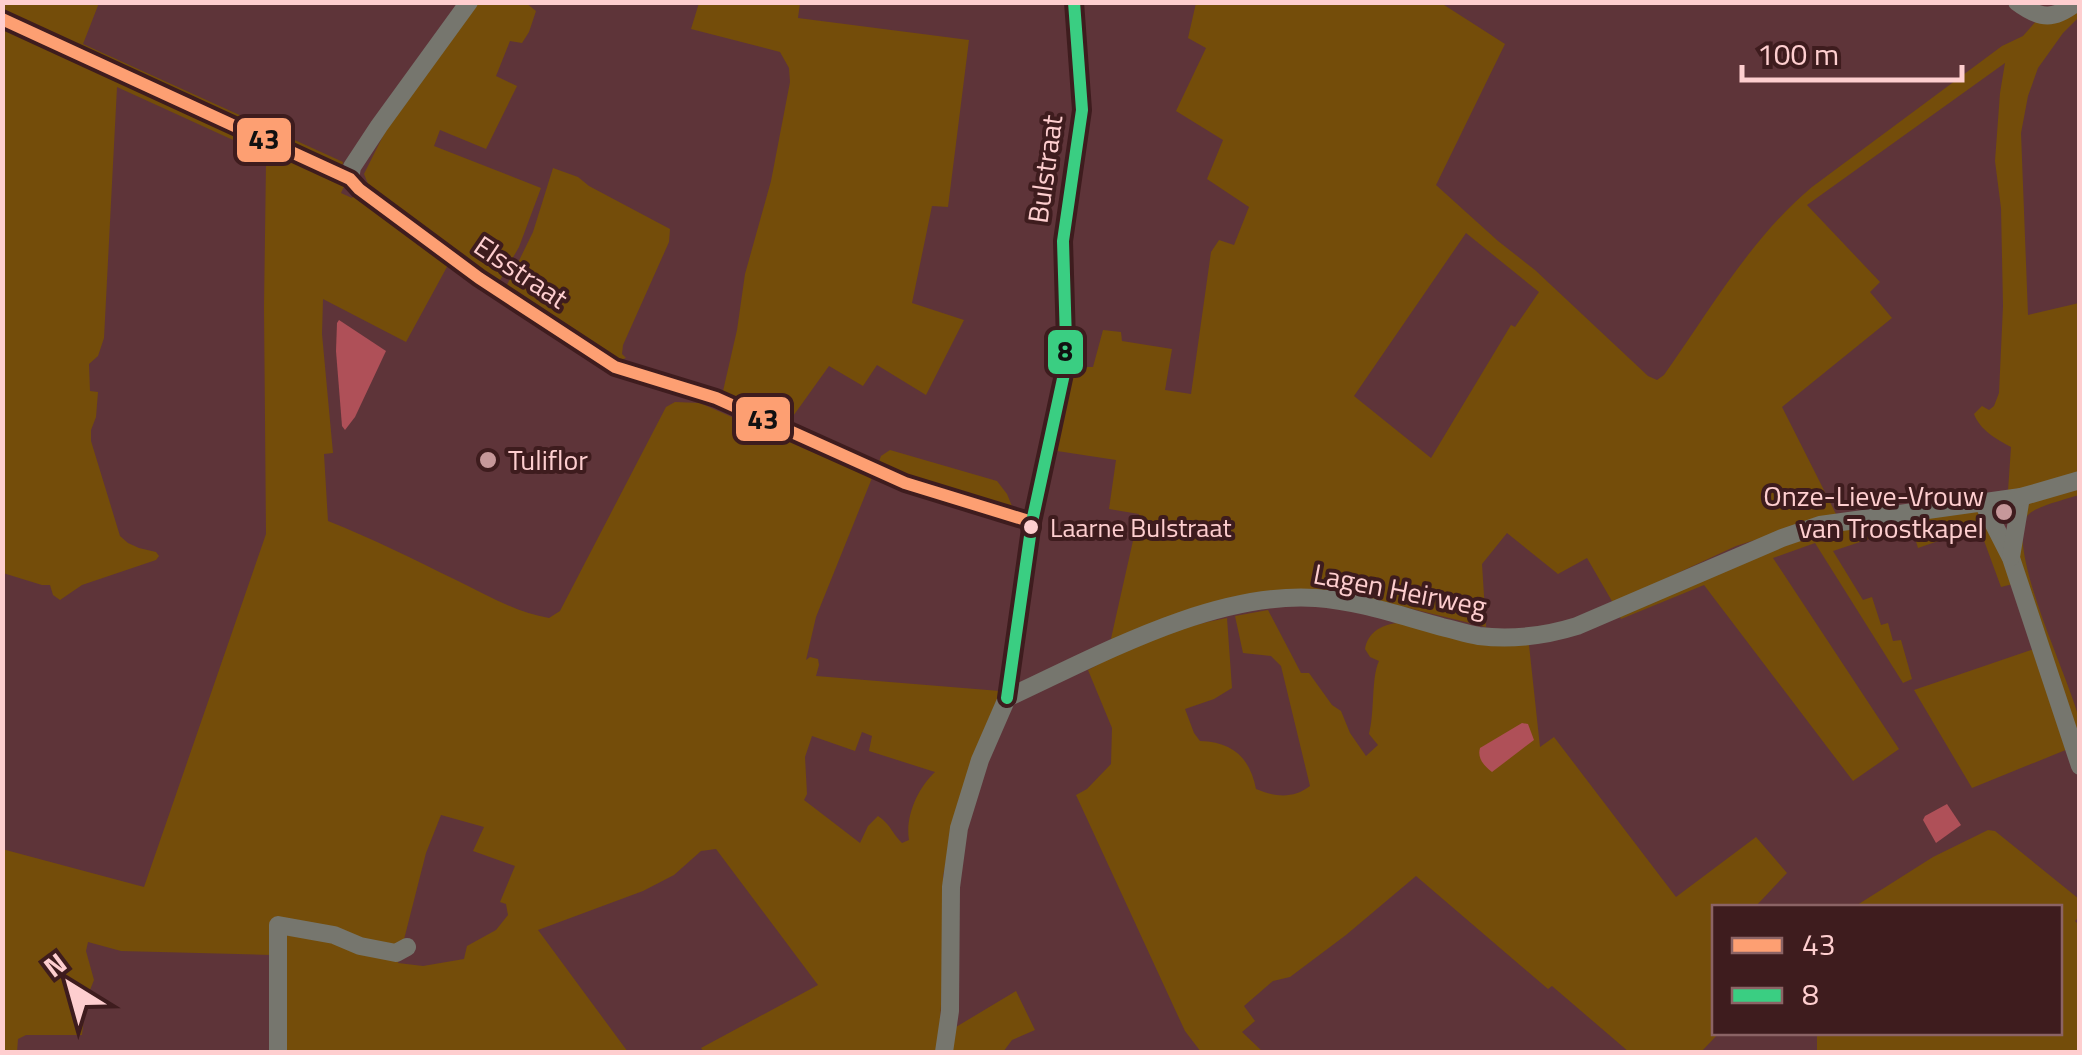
<svg xmlns="http://www.w3.org/2000/svg" width="2082" height="1055" font-family="'Titillium Web',sans-serif">
<style>
.green{fill:#744d0a;fill-rule:evenodd}
.water{fill:#af5058}
.lines{fill:none;stroke-linecap:round;stroke-linejoin:round}
.minor{stroke:#76766e;stroke-width:18}
.bus-1-casing{stroke:#3e1c1e;stroke-width:20}
.bus-2-casing{stroke:#3e1c1e;stroke-width:20}
.bus-1{stroke:#fd9f72;stroke-width:12}
.bus-2{stroke:#3ace82;stroke-width:12}
.poi-dot{fill:#c6989a;stroke:#3e1c1e;stroke-width:4}
.bus-dot{fill:#fececf;stroke:#3e1c1e;stroke-width:4}
.labels{text-anchor:middle;stroke-width:8;stroke-linejoin:round;paint-order:stroke}
.bus-label{font-size:26px;fill:#fececf;stroke:#3e1c1e;text-anchor:start}
.street-label{font-size:28px;fill:#fececf;stroke:#3e1c1e}
.poi-label{font-size:28px;fill:#fececf;stroke:#3e1c1e;text-anchor:start}
.line-badge{stroke:#3e1c1e;stroke-width:4}
.pale-badge-label{font-size:28px;text-anchor:middle;font-weight:bold;fill:#111}
</style>
<rect width="100%" height="100%" fill="#5e3439"/>
<!-- green -->
<g class="green">
<polygon points="2,3 99,3 83,44 343,162 341,171 3,12"/>
<polygon points="478,3 526,3 536,11 529,32 522,43 510,41 496,76 517,86 486,149 440,130 434,146 541,188 519,247 499,282 368,184 364,174 385,132"/>
<polygon points="800,3 798,18 969,40 948,207 932,206 912,303 964,320 926,395 877,365 863,386 829,366 791,419 723,391 737,330 745,274 771,181 790,82 789,68 780,52 691,29 699,3"/>
<path d="M1196,3H1441L1505,44L1436,185L1498,241L1535,270L1648,376L1657,380L1664,375C1710,310 1751,238 1812,187L2002,46L2023,36L2037,20L2079,4V17L2063,33L2038,68L2028,96L2021,133L2028,315L2079,303V474L2024,492L2008,491L2011,447C1996,439 1980,430 1974,414L1982,406L1989,410L1994,406L1999,393L2003,306L2001,208L1995,161L2000,93L2005,63L1807,205L1880,282L1870,292L1892,318L1782,407L1836,514L1736,546L1613,603L1587,558L1558,574L1507,533L1482,564L1486,627L1376,600L1315,590L1110,643L1139,514L1109,509L1116,460L1057,451L1073,367H1093L1103,330L1121,332L1122,341L1172,349L1165,390L1191,394L1211,252L1219,240L1234,245L1249,207L1207,179L1223,140L1176,111L1206,48L1188,38ZM1466,233L1539,292L1515,327L1511,325L1431,458L1354,396Z"/>
<path d="M3,28L346,182L341,193L352,198L355,193L448,265L406,342L323,299L322,334L333,453L324,454L328,521C371,538 413,559 456,580C485,594 517,613 549,618L560,611L666,407L675,402L700,403L872,478L816,617L806,660L810,657L818,659L819,665L816,676L1000,691L953,828L943,876V974L938,1052H704L701,1048L818,985L716,849L701,851L674,875L643,891L538,930L628,1052H282L271,955L121,951L88,942L86,951L94,980L86,1000L82,1035H26L18,1039L17,1052H3L2,849L144,887L266,534L264,307L266,163L265,151L259,144L255,150L117,87L104,338L98,356L89,364L90,391L98,392L96,417L91,430V441L120,536L128,543L139,548L156,552L159,556L156,560L82,585L60,600L53,595L50,585H42L3,573ZM862,732L872,736L869,751L935,772C918,788 905,816 909,840L902,843C891,832 892,826 878,816L868,826L860,843L804,800L807,794L805,757L812,736L855,751ZM441,815L484,827L473,851L515,866L500,902L506,904L508,915L496,930L467,946L464,959L423,966L398,963L426,853Z"/>
<polygon points="553,168 578,177 589,186 670,229 669,242 623,345 622,354 626,358 620,360 505,289 533,232"/>
<polygon points="890,450 997,481 1007,494 1012,506 1003,506 877,467 881,456"/>
<path d="M2079,485V495C2067,499 2037,506 2029,514C2001,542 2072,683 2079,720C2081,730 2079,741 2079,751L2017,560L2025,509L2032,501Z"/>
<polygon points="1970,507 1984,515 2013,584 2001,587 1979,527 1918,548 1911,525 1833,551 1863,600 1872,597 1881,625 1888,623 1893,641 1901,640 1912,679 1903,683 1815,543 1773,558 1899,749 1853,781 1704,585 1621,619 1618,613 1780,546 1823,531"/>
<path d="M1268,610L1301,673H1309L1332,705L1341,711L1350,733L1366,756L1378,745L1369,734C1375,711 1371,678 1379,661L1370,657L1365,649C1368,633 1380,625 1397,623L1529,645L1540,747L1554,737L1676,897L1756,837L1787,873L1755,907L1714,908V951L1712,954L1714,957V1032L1719,1033L1701,1052H1629L1552,986L1548,989L1416,876L1346,935L1290,977L1273,981L1244,1006L1255,1021L1242,1032L1263,1052H1201L1185,1031L1076,795L1087,789L1111,764L1112,728L1088,670C1132,645 1177,627 1227,618L1232,688L1214,699L1185,709L1194,733L1200,741C1233,742 1250,758 1256,789C1275,797 1293,799 1310,786L1281,666L1271,656L1243,653L1235,616Z"/>
<polygon points="2034,649 2068,749 1972,788 1914,690"/>
<polygon points="1988,830 1995,831 2079,899 2079,917 2075,921 2080,926 2079,1052 1817,1052 1817,1033 2060,1032 2060,908 1854,907 1933,857"/>
<polygon points="1016,991 1035,1030 1012,1040 1003,1052 950,1052 956,1027"/>
</g>
<!-- water -->
<g class="water">
<polygon points="339,320 386,351 355,417 345,430 342,426 336,351 337,323"/>
<path d="M1522,723L1528,724L1534,740L1492,772C1484,766 1477,758 1480,748Z"/>
<polygon points="1947,804 1961,825 1936,843 1923,820 1925,816"/>
</g>
<g class="lines">
<!-- minor -->
<g class="minor">
<path d="M2017,2C2041,20 2054,20 2077,2"/>
<polyline points="2,19 350,179 359,189 479,278 615,367 716,398 905,483 1032,522"/>
<polyline points="350,179 352,167 379,126 469,2"/>
<polyline points="1982,501 2011,558 2080,766"/>
<polyline points="2011,557 2021,497"/>
<polyline points="1007,698 1032,522 1064,374 1066,341 1063,241 1082,110 1074,2"/>
<polyline points="278,1052 278,925 334,935 360,946 396,953 407,947"/>
<path d="M944,1052L950,1011L951,887L959,828L980,760L1007,698C1098,656 1213,591 1316,598C1359,601 1401,616 1442,627C1455,630 1467,634 1479,636C1514,640 1545,636 1577,626L1782,538L1820,525L2021,497L2080,480"/>
</g>
<defs>
<polyline id="bus-1" points="2,19 350,179 359,189 479,278 615,367 716,398 905,483 1032,522"/>
<polyline id="bus-2" points="1007,698 1032,522 1064,374 1066,341 1063,241 1082,110 1074,2"/>
</defs>
<!-- bus-1 casing -->
<use href="#bus-1" class="bus-1-casing"/>
<!-- bus-2 casing -->
<use href="#bus-2" class="bus-2-casing"/>
<!-- bus-1 -->
<use href="#bus-1" class="bus-1"/>
<!-- bus-2 -->
<use href="#bus-2" class="bus-2"/>
</g>
<!-- markers -->
<g class="poi-dot">
<circle cx="488" cy="460" r="10"/>
<circle cx="2004" cy="512" r="10"/>
</g>
<circle class="bus-dot" cx="1031" cy="527" r="9"/>
<g class="labels">
<!-- bus labels -->
<g class="bus-label">
<text x="1050" y="537">Laarne Bulstraat</text>
</g>
<!-- street labels -->
<g class="street-label">
<text transform="translate(1045 169) rotate(-82)" y="10">Bulstraat</text>
<text transform="translate(521 272) rotate(34)" y="10">Elsstraat</text>
<text transform="translate(1400 590) rotate(11)" y="10">Lagen Heirweg</text>
</g>
<!-- poi labels -->
<g class="poi-label">
<text x="508" y="470">Tuliflor</text>
<text x="1984" y="506" text-anchor="end">Onze-Lieve-Vrouw<tspan x="1984" dy="32">van Troostkapel</tspan></text>
</g>
</g>
<g class="line-badge">
<rect x="235" y="116" width="58" height="48" rx="10" fill="#fd9f72"/>
<rect x="1046" y="328" width="39" height="48" rx="10" fill="#3ace82"/>
<rect x="734" y="395" width="58" height="48" rx="10" fill="#fd9f72"/>
</g>
<g class="pale-badge-label">
<text x="264" y="149">43</text>
<text x="1065" y="361">8</text>
<text x="763" y="429">43</text>
</g>
<!-- border -->
<rect width="2082" height="1055" fill="none" stroke="#fececf" stroke-width="10"/>
<!-- legend -->
<rect x="1712" y="905" width="350" height="130" fill="#3e1c1e" stroke="#8b6365" stroke-width="2.5"/>
<rect x="1732" y="938" width="50" height="15" fill="#fd9f72" stroke="#8b6365" stroke-width="2.5"/>
<text x="1802" y="955" font-size="30" fill="#fececf">43</text>
<rect x="1732" y="988" width="50" height="15" fill="#3ace82" stroke="#8b6365" stroke-width="2.5"/>
<text x="1802" y="1005" font-size="30" fill="#fececf">8</text>
<!-- north arrow -->
<g transform="translate(70 985) rotate(323)" stroke="#3e1c1e" stroke-width="8" paint-order="stroke">
<path d="M0-8L18 38L0 25L-18 38Z" fill="#fececf"/>
<text y="-15" font-size="28" font-weight="bold" text-anchor="middle" fill="#fececf">N</text>
</g>
<!-- scale -->
<path d="M1742 65v15h220v-15" fill="none" stroke="#fececf" stroke-width="5"/>
<text x="1757" y="65" font-size="30" fill="#fececf" stroke="#3e1c1e" stroke-width="8" paint-order="stroke">100 m</text>
</svg>
